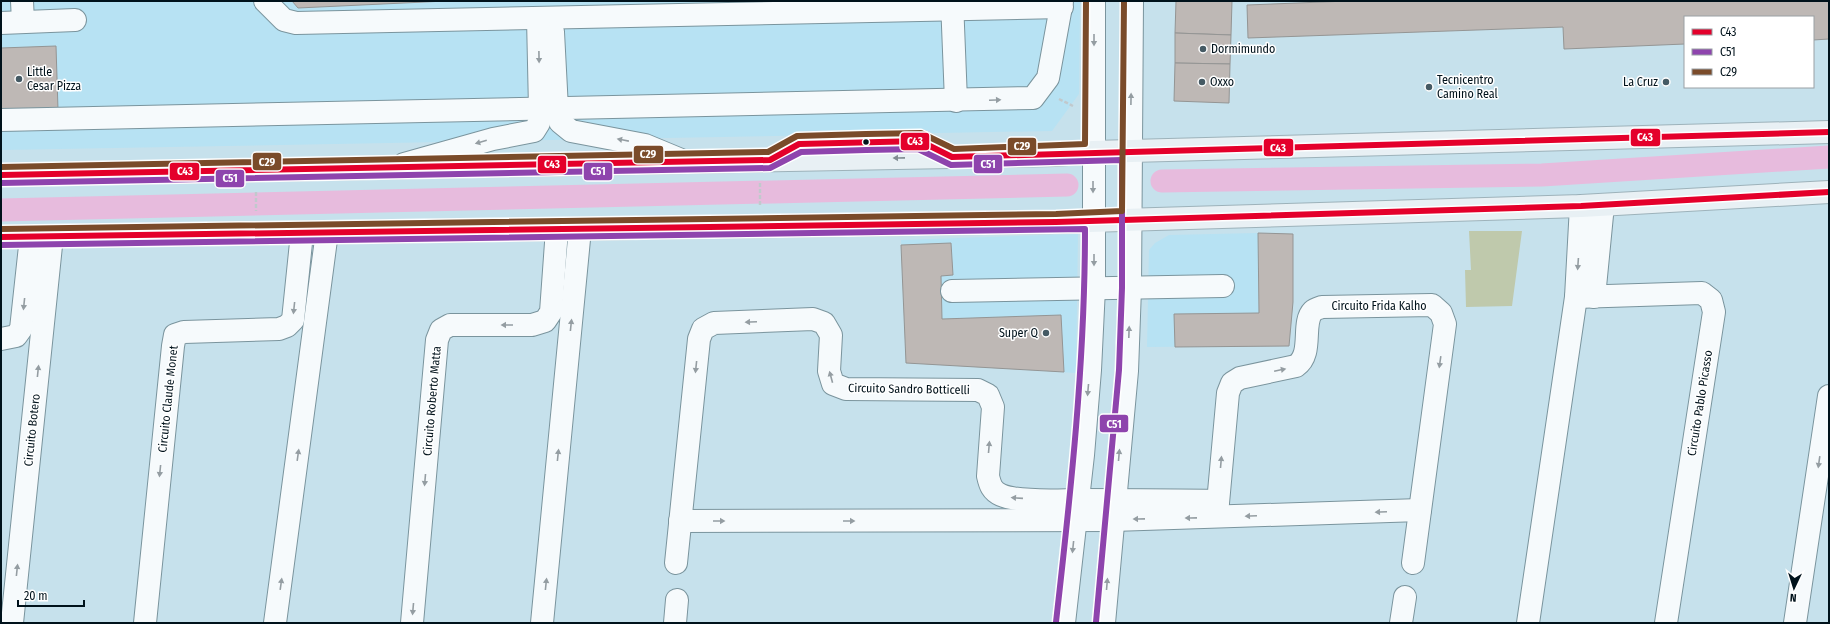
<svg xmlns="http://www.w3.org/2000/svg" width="1830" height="624" font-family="'Fira Sans Condensed',sans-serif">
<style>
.built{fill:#b7e2f3}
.green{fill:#bfc9ac}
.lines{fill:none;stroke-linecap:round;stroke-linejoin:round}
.canal{stroke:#e7bbdd;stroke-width:23}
.building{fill:#beb8b5;stroke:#949594}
.minor-casing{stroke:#7a949d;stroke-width:24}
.major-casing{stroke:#9db2ba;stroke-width:24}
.path{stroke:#c1c9cd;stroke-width:2.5;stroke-dasharray:4 2;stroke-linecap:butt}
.minor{stroke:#f6fafc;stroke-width:22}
.major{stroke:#e8f0f4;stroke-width:22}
.bus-1-casing{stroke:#fff;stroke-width:9}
.bus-2-casing{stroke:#fff;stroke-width:9}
.bus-3-casing{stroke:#fff;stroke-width:9}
.bus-1{stroke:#e4002b;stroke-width:6}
.bus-2{stroke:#8e44ad;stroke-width:6}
.bus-3{stroke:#7a4b2a;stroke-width:6}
.oneway{fill:#949da2}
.oneway2{fill:#808c92}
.poi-dot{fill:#455a64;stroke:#fff;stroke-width:1.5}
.bus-dot{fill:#00121b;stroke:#fff;stroke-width:1.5}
.labels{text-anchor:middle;stroke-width:3;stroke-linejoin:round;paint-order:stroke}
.poi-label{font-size:12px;fill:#00121b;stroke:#fff;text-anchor:start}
.street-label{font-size:12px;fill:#00121b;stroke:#fff}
.line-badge{stroke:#fff;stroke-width:1.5}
.badge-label{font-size:11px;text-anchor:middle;font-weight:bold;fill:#fff}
</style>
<rect width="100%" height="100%" fill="#c6e1ec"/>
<!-- built -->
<g class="built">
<polygon points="1,1 1080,1 1079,94 1052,131 1,150"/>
<polygon points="1258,233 1293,234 1293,302 1289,346 1147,347 1149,250 1155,243 1169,235"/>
<polygon points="1078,234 1076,373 906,363 901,240"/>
</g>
<!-- green -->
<polygon class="green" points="1469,231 1522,231 1512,306 1466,307 1465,270 1471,270"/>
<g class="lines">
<!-- canal -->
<g class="canal">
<polyline points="1162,181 1542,175 1829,157"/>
<polyline points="1,210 1067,185"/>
</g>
</g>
<!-- building -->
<g class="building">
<polygon points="292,1 446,1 298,8"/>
<polygon points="1176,1 1232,1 1231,35 1175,33"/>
<polygon points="1348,1 1829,1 1829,39 1813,40 1813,17 1685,17 1685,44 1564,49 1563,27 1248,38 1247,5"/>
<polygon points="1175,33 1231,35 1230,64 1175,63"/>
<polygon points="56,46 58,110 1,112 1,48"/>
<polygon points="1175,63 1230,64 1229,103 1174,101"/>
<polygon points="1258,233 1293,234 1293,302 1289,346 1175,347 1174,314 1259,313"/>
<polygon points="951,243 953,275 941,276 942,319 1061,315 1064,372 906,363 901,245"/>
</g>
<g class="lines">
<defs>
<g id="minor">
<polyline points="22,1 23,22"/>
<polyline points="265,1 284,20 296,23 1062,7"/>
<polyline points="952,1 956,101"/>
<polyline points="1,23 75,20"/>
<polyline points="553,32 557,109 560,122 571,131 645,145 686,162"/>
<polyline points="1,120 1033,98 1048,78 1062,1"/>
<polyline points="770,160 799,144 920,141 952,157"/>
<polyline points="404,164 493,139 534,131 539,123 540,109 538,18"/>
<polyline points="952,291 1223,286"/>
<polyline points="1576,297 1702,293 1711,300 1714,312 1666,623"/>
<polyline points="1594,297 1603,205"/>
<polyline points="1,339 16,336 21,329 31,237"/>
<path d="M1217,514L1228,393L1232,383L1240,378L1296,366C1314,354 1301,323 1313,311C1315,309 1319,308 1322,307L1432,305L1441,313L1445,324L1413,563"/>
<polyline points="680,521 1113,520 1420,510"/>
<path d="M676,563L699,339L703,329L714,323L813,319L824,323L831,335L829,371L833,384L846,389L978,390L988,395L993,407L988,476C990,485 992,491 1001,495C1019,503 1060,500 1080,500C1126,500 1172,500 1218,501"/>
<polyline points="12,623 52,236"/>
<polyline points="145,623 173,346 175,335 184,332 279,329 287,326 293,320 302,233"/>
<polyline points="275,623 327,232"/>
<polyline points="412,623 437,340 441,330 450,325 532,325 545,321 551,312 557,229"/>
<polyline points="542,623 580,229"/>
<polyline points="675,623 677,600"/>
<polyline points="1064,623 1083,455 1090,370 1094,288 1094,1"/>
<polyline points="1104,623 1127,371 1130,288 1132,1"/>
<polyline points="1401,623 1405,597"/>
<polyline points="1528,623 1576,297 1581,206"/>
<polyline points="1795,623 1829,396"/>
</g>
<g id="major">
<polyline points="1,175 1055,155 1093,152 1829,132"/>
<polyline points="1,237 1056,222 1581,206 1829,192"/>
</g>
</defs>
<!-- minor casing -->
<use href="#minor" class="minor-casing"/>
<!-- major casing -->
<use href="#major" class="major-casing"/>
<!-- path -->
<g class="path">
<polyline points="1059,99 1073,106"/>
<polyline points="760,183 760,206"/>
<polyline points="256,192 256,211"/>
</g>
<!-- minor -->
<use href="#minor" class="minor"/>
<!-- major -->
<use href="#major" class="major"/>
<defs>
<g id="bus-1">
<polyline points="1,175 770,160 799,144 920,141 952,157 1829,132"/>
<polyline points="1,237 1056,222 1581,206 1829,192"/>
</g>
<g id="bus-2">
<polyline points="1,183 770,168 801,152 866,150 918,149 951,165 1122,160 1122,288 1119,370 1096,622"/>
<path d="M1,245L1085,229C1085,361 1071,491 1056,622"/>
</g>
<g id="bus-3">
<polyline points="1,167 768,152 797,136 866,134 921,133 954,149 1085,144 1086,1"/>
<polyline points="1,229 1056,214 1122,211 1124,1"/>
</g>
</defs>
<!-- bus-1 casing -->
<use href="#bus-1" class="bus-1-casing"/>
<!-- bus-2 casing -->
<use href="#bus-2" class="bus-2-casing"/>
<!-- bus-3 casing -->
<use href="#bus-3" class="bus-3-casing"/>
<!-- bus-1 -->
<use href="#bus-1" class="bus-1"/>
<!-- bus-2 -->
<use href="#bus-2" class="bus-2"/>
<!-- bus-3 -->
<use href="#bus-3" class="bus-3"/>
</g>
<!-- one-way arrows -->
<defs><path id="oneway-solid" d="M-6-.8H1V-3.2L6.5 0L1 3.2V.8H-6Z"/></defs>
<g class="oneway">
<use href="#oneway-solid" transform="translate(1094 40) rotate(90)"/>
<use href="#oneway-solid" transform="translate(539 57) rotate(89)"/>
<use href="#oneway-solid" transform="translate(1131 99) rotate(-89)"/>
<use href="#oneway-solid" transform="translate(995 100) rotate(-2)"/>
<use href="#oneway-solid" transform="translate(623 140) rotate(-169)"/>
<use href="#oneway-solid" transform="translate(481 142) rotate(164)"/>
<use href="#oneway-solid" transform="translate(1093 187) rotate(90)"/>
<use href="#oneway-solid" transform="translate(1094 260) rotate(90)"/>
<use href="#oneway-solid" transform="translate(1578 264) rotate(94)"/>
<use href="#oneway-solid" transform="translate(24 304) rotate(96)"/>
<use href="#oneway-solid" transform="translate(294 308) rotate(96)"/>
<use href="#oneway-solid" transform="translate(751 322) rotate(178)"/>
<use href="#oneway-solid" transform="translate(507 325) rotate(180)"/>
<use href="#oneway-solid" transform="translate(571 325) rotate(-84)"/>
<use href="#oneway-solid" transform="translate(1129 332) rotate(-88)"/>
<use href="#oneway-solid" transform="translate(1440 362) rotate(98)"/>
<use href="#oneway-solid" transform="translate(696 367) rotate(96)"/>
<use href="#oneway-solid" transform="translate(1280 370) rotate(-12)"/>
<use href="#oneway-solid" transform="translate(38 371) rotate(-84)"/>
<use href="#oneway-solid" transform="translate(831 377) rotate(-105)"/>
<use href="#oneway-solid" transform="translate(1088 390) rotate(95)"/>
<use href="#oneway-solid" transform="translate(989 447) rotate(-85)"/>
<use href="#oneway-solid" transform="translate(298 455) rotate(-82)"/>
<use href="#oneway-solid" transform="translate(558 455) rotate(-84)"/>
<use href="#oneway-solid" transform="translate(1119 455) rotate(-85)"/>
<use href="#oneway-solid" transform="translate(1221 462) rotate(-85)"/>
<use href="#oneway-solid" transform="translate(1819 462) rotate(98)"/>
<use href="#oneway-solid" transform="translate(160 471) rotate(96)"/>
<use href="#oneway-solid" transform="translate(425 480) rotate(95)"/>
<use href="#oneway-solid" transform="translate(1017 498) rotate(-176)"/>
<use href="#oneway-solid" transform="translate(1381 512) rotate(178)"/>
<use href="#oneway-solid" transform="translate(1251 516) rotate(178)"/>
<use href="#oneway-solid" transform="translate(1191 518) rotate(179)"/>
<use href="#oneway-solid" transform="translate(1139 519) rotate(179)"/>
<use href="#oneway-solid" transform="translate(719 521)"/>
<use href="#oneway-solid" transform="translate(849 521)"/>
<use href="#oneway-solid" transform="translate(1073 547) rotate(96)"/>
<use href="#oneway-solid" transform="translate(17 570) rotate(-84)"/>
<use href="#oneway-solid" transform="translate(281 584) rotate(-82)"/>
<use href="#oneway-solid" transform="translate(546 584) rotate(-84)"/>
<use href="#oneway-solid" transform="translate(1107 584) rotate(-85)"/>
<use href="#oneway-solid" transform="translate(413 609) rotate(95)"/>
</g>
<use class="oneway2" href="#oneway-solid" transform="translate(899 158) rotate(179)"/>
<!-- markers -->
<g class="poi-dot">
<circle cx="1203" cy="49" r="4"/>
<circle cx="19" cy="79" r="4"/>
<circle cx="1202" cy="82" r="4"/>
<circle cx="1666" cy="82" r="4"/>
<circle cx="1429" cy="87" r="4"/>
<circle cx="1046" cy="333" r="4"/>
</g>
<circle class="bus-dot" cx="866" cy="142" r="3.5"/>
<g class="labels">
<!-- poi labels -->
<g class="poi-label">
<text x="1211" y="53">Dormimundo</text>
<text x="27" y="76">Little<tspan x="27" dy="14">Cesar Pizza</tspan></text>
<text x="1437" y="84">Tecnicentro<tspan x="1437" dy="14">Camino Real</tspan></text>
<text x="1210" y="86">Oxxo</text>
<text x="1658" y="86" text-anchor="end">La Cruz</text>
<text x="1038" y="337" text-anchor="end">Super Q</text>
</g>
<!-- street labels -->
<g class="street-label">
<text x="1379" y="310">Circuito Frida Kalho</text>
<text transform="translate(909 389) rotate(1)" y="4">Circuito Sandro Botticelli</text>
<text transform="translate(168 399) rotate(-84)" y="4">Circuito Claude Monet</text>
<text transform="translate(432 401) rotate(-85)" y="4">Circuito Roberto Matta</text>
<text transform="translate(1700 403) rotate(-81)" y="4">Circuito Pablo Picasso</text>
<text transform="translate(32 430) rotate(-84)" y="4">Circuito Botero</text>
</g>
</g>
<g class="line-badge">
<rect x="1630" y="128" width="31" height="19" rx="4" fill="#e4002b"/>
<rect x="900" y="132" width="30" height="19" rx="4" fill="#e4002b"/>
<rect x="1007" y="137" width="30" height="19" rx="4" fill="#7a4b2a"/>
<rect x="1263" y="138" width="31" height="19" rx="4" fill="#e4002b"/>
<rect x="633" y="145" width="31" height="19" rx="4" fill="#7a4b2a"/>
<rect x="252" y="152" width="30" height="19" rx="4" fill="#7a4b2a"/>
<rect x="973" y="154" width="30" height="20" rx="4" fill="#8e44ad"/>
<rect x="537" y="155" width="30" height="19" rx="4" fill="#e4002b"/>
<rect x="583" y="162" width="30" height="19" rx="4" fill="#8e44ad"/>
<rect x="169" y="162" width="31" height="19" rx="4" fill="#e4002b"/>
<rect x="215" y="169" width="30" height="19" rx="4" fill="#8e44ad"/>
<rect x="1099" y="414" width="30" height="19" rx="4" fill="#8e44ad"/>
</g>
<g class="badge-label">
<text x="1645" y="141">C43</text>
<text x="915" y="145">C43</text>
<text x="1022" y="150">C29</text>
<text x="1278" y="152">C43</text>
<text x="648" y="158">C29</text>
<text x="267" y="166">C29</text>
<text x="988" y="168">C51</text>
<text x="552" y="168">C43</text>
<text x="598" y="175">C51</text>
<text x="185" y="175">C43</text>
<text x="230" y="182">C51</text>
<text x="1114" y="428">C51</text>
</g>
<!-- border -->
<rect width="1830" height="624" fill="none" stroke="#00121b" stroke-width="4"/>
<!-- legend -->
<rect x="1684" y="16" width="130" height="72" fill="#ffffff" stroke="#99a0a4"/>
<rect x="1692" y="29" width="20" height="6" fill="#e4002b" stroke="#99a0a4"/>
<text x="1720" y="36" font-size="12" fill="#00121b">C43</text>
<rect x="1692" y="49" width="20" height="6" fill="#8e44ad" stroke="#99a0a4"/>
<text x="1720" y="56" font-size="12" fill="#00121b">C51</text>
<rect x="1692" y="69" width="20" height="6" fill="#7a4b2a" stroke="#99a0a4"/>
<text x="1720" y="76" font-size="12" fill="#00121b">C29</text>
<!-- north arrow -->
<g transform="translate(1794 588) rotate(184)" stroke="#ffffff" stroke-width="3" paint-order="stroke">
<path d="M0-3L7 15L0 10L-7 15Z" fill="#00121b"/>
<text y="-6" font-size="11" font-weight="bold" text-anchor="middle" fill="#00121b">N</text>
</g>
<!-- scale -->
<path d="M18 600v6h66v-6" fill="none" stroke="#00121b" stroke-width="2"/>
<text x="24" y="600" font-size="12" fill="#00121b" stroke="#ffffff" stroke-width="3" paint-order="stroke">20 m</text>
</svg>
